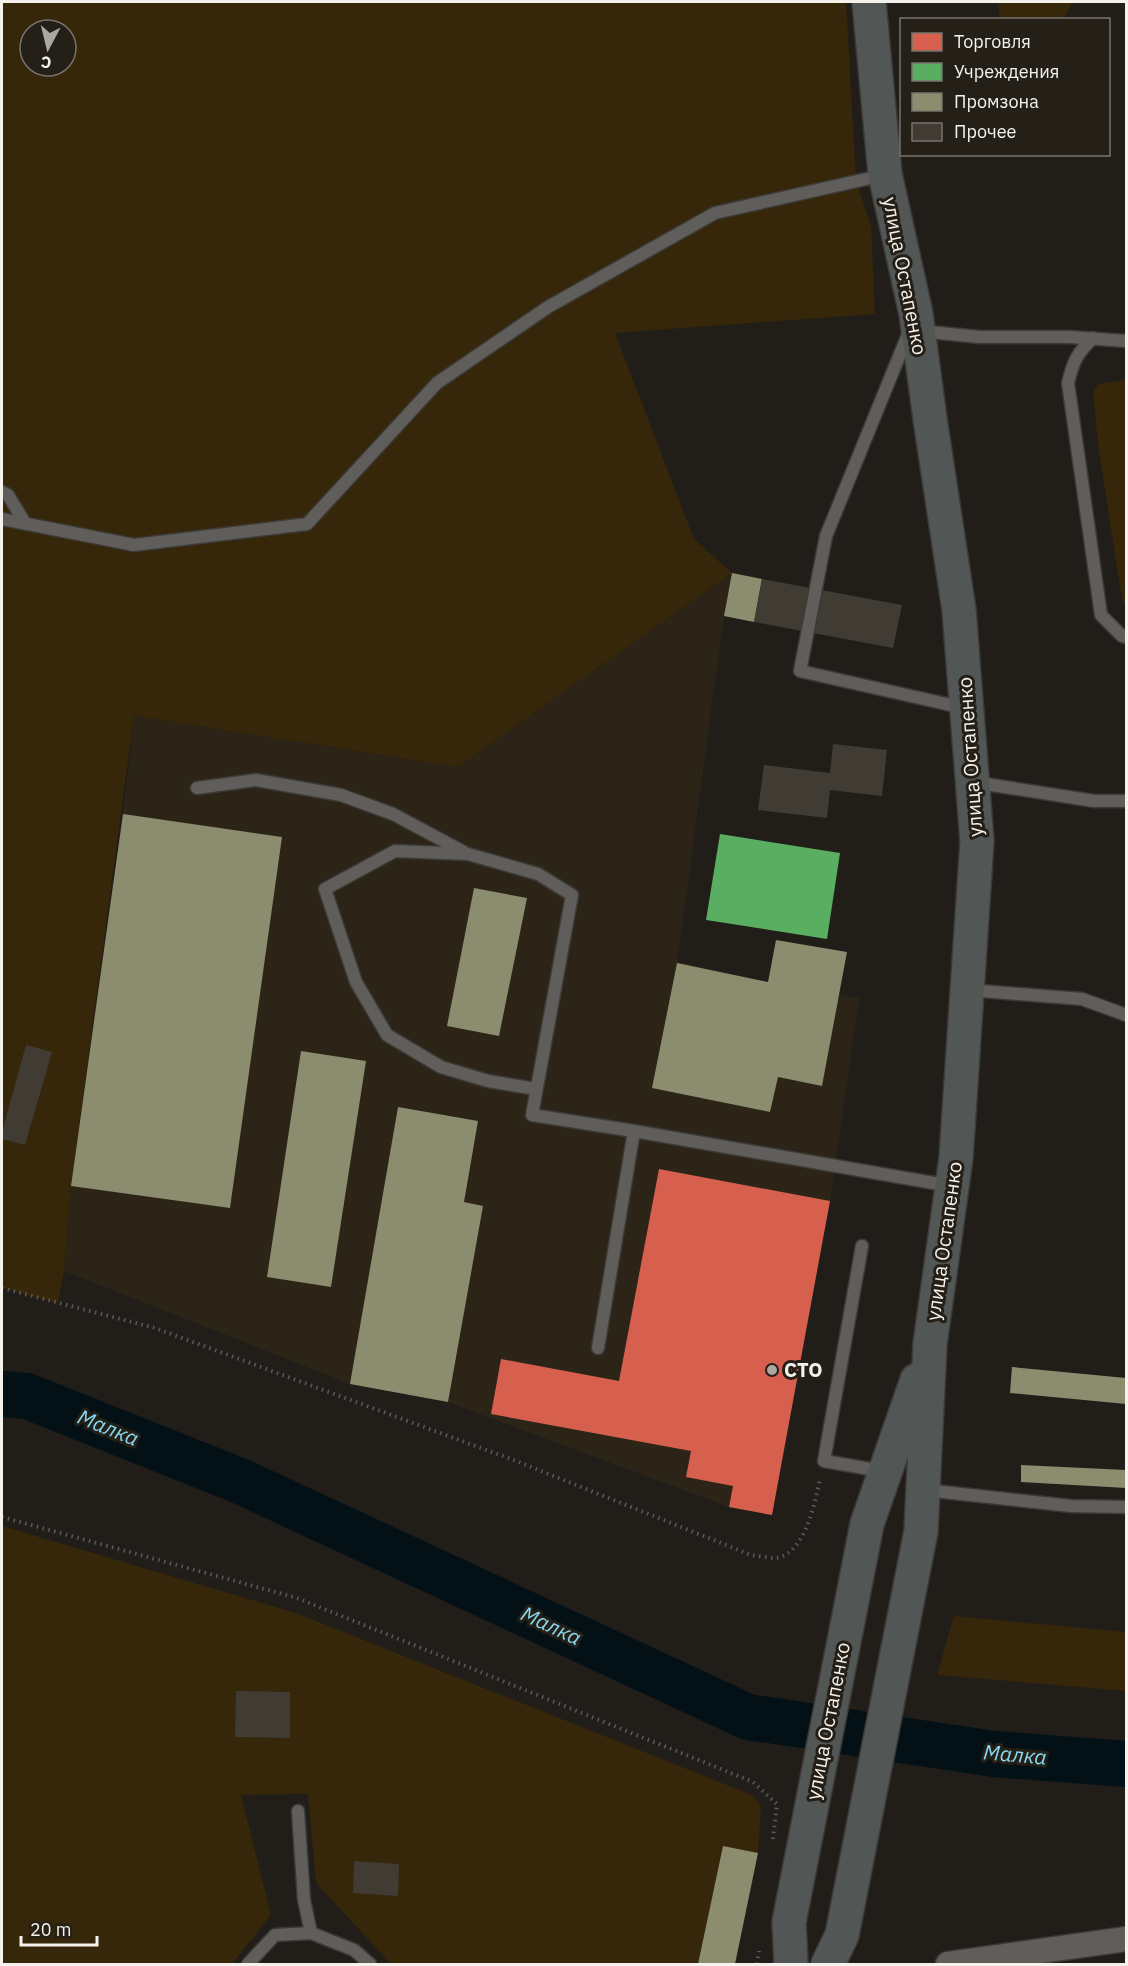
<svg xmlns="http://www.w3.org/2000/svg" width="1128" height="1966" font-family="'IBM Plex Sans',sans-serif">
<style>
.built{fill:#2b2417}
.green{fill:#36260a;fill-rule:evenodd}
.shops{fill:#d6604d}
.public{fill:#5aae61}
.industry{fill:#8c8c6e}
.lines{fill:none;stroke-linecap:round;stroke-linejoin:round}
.river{stroke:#031116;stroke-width:46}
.building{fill:#403b33}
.lane-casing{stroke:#3c3a37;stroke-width:15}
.street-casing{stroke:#3c3a37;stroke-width:27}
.primary-casing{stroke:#3c3a37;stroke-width:36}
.path{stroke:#5c5a57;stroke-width:4;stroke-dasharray:1.5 4.5;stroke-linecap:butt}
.lane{stroke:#605e5a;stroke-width:12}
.street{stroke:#605e5a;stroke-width:24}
.primary{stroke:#525756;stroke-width:33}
.poi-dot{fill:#aba8a2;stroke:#241f17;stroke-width:2}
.labels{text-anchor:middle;stroke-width:6;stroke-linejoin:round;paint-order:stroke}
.street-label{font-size:20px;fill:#f5f2ec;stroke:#241f17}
.poi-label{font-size:20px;font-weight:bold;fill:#f5f2ec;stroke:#241f17;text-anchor:start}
.water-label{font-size:21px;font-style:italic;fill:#85d9f0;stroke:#241f17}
</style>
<rect width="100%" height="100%" fill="#211e1a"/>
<!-- built -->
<polygon class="built" points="732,573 724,616 677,962 768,982 859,998 830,1201 772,1515 729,1507 448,1402 350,1384 64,1271 71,1186 123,814 134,716 458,767"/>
<!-- green -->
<g class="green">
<path d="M2,2H846L856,181L871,225L875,314L615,333L694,539L732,573L458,767L134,716L71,1186L64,1271L58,1303L2,1288ZM30,30H66V66H30Z"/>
<polygon points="998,2 1073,2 1062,20 1000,19"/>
<polygon points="1126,380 1126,607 1122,600 1098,444 1093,393 1098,384"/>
<polygon points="2,1526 296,1613 752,1795 761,1805 758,1853 723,1846 698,1964 391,1964 316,1883 308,1794 241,1795 271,1915 232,1964 2,1964"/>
<polygon points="954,1616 1126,1632 1126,1691 937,1675"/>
</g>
<!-- shops -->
<polygon class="shops" points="659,1169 830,1201 772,1515 729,1507 733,1486 686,1477 691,1451 491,1414 501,1359 619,1381"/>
<!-- public -->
<polygon class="public" points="720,834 840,853 827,939 706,920"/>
<!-- industry -->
<g class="industry">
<polygon points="732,573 762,579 754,622 724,616"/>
<polygon points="123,814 282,837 230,1208 71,1186"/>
<polygon points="474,888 527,898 499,1036 447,1026"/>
<polygon points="776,940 847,952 822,1086 778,1077 770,1112 652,1088 677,963 768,982"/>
<polygon points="301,1051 366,1061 331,1287 267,1277"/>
<polygon points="398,1107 478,1121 464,1202 483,1206 448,1402 350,1384"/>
<polygon points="1012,1367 1126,1378 1126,1404 1010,1393"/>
<polygon points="1021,1465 1126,1470 1126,1488 1021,1482"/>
<polygon points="723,1846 758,1853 735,1964 698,1964"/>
</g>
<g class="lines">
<!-- river -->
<polyline class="river" points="2,1394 27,1396 240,1481 748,1717 994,1754 1126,1764"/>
</g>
<!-- building -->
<g class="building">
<polygon points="762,579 902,605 893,648 754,622"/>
<polygon points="833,744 887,750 882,796 830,790 827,818 758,810 764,765 830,773"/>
<polygon points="26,1045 52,1052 25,1145 2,1139 2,1132"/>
<polygon points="236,1691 290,1692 290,1738 235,1737"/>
<polygon points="354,1861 399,1864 398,1896 353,1893"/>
</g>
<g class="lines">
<defs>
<g id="lane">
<polyline points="919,331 980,337 1070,337 1126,341"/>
<polyline points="909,332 826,536 800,671 964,708"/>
<path d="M1093,338C1077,353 1073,362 1068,383L1101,615L1122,636L1126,637"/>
<polyline points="2,492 8,495 25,523"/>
<polyline points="2,519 134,545 307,524 437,383 548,307 715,213 884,175"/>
<polyline points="973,782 1094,801 1126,801"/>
<polyline points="197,788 256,780 341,795 393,814 464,852"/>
<polyline points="969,990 1082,999 1126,1015"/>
<polyline points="536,1089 488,1081 441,1067 387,1035 356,982 325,889 395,851 468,854 538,874 572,895 532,1115 634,1131"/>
<polyline points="862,1246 824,1461 882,1471"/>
<polyline points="598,1348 634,1131 951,1186"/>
<polyline points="925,1490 1071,1506 1126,1507"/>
<polyline points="298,1811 304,1900 311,1933"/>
<polyline points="248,1964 275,1935 311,1933 354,1950 370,1964"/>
</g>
<polyline id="street" points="948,1964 1126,1939"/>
<g id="primary">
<polyline points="791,1964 789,1922 867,1524 917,1380"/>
<polyline points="828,1964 842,1935 921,1531 930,1344 956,1158 977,841 959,610 930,419 916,314 885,174 869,2"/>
</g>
</defs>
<!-- lane casing -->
<use href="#lane" class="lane-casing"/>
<!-- street casing -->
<use href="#street" class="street-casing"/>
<!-- primary casing -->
<use href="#primary" class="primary-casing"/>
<!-- path -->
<g class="path">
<path d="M2,1288L155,1328L511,1459L751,1555C759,1556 768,1558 775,1558C805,1555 815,1503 820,1479"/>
<polyline points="2,1517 297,1598 753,1782 777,1804 773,1839"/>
<polyline points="757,1964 759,1951"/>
</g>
<!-- lane -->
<use href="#lane" class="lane"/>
<!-- street -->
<use href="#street" class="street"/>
<!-- primary -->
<use href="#primary" class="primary"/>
</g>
<!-- markers -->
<circle class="poi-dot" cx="772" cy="1370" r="6"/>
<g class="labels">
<!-- street labels -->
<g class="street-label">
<text transform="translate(905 276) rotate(79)" y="7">улица Остапенко</text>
<text transform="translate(970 757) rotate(-94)" y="7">улица Остапенко</text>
<text transform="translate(944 1241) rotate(-82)" y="7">улица Остапенко</text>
<text transform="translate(828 1721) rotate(-79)" y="7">улица Остапенко</text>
</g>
<!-- poi labels -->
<g class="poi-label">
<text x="784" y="1377">СТО</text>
</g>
<!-- water labels -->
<g class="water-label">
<text transform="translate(108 1428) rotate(22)" y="7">Малка</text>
<text transform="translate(551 1626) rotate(25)" y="7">Малка</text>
<text transform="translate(1015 1755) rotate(5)" y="7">Малка</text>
</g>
</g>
<!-- border -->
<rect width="1128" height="1966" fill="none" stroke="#f5f2ec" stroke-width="6"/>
<!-- legend -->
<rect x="900" y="18" width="210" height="138" fill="#241f17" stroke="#78736c" stroke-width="1.5"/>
<rect x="912" y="33" width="30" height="18" fill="#d6604d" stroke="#78736c" stroke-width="1.5"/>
<text x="954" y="48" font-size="18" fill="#f5f2ec">Торговля</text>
<rect x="912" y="63" width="30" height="18" fill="#5aae61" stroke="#78736c" stroke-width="1.5"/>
<text x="954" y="78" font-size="18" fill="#f5f2ec">Учреждения</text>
<rect x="912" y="93" width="30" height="18" fill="#8c8c6e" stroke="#78736c" stroke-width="1.5"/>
<text x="954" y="108" font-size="18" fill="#f5f2ec">Промзона</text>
<rect x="912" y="123" width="30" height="18" fill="#403b33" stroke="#78736c" stroke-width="1.5"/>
<text x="954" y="138" font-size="18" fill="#f5f2ec">Прочее</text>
<!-- north arrow -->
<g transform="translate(48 48) rotate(187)"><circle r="28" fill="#241f17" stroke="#78736c" stroke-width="1.5"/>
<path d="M0-4.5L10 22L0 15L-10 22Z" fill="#aba8a2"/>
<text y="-9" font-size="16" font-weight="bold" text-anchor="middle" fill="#f5f2ec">С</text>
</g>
<!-- scale -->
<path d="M21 1936v9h76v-9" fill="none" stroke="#f5f2ec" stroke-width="3"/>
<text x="30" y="1936" font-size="18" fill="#f5f2ec" stroke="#241f17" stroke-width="4.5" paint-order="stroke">20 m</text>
</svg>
